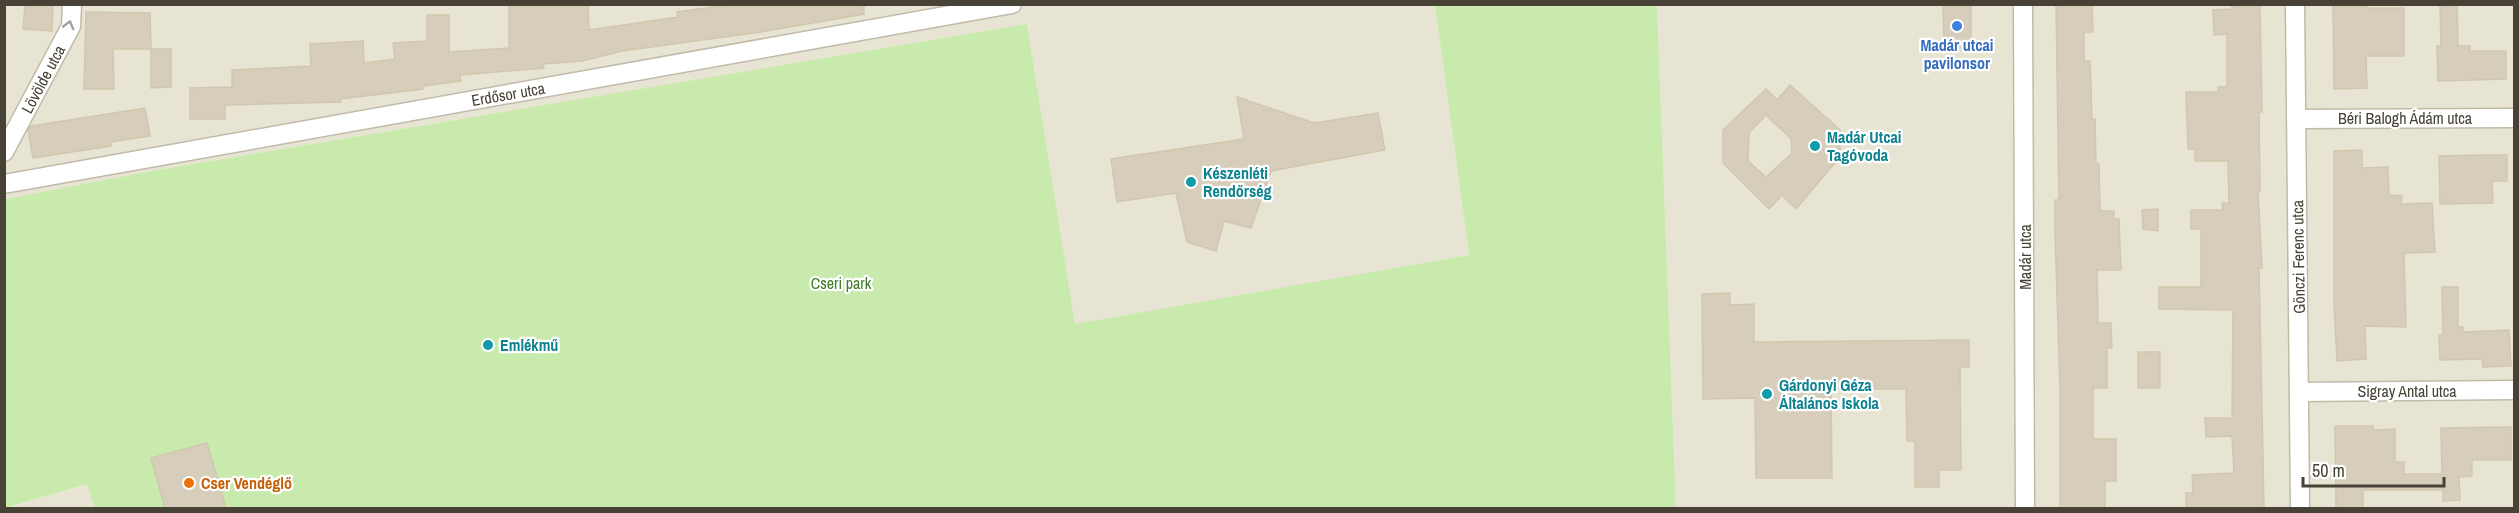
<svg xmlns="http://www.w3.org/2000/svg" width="2519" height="513" font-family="'Archivo Narrow',sans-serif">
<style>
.residential{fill:#e8e4d4}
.green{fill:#c9eaad}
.building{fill:#d6cebb;stroke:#d1c7ae;stroke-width:1.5;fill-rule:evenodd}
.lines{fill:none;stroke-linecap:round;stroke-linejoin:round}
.minor-casing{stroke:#c0baa9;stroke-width:21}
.minor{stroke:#fff;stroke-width:18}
.oneway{stroke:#a3a09a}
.shop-dot{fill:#3f7fe0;stroke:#fff;stroke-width:2}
.culture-dot{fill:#0f9aa8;stroke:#fff;stroke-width:2}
.food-dot{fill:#e8710a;stroke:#fff;stroke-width:2}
.labels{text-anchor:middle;stroke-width:4.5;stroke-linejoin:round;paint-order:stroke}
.shop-label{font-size:16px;font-weight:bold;fill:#366cbe;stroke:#fff}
.street-label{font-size:16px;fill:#474235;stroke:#fff}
.culture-label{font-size:16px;font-weight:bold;fill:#0d838f;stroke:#fff;text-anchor:start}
.park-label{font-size:16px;fill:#3e7c26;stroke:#fff}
.food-label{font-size:16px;font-weight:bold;fill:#c56008;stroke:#fff;text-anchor:start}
</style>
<rect width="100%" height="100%" fill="#f4f1e7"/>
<!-- residential -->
<g class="residential">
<polygon points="1435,4 1469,255 1075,325 1027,24 157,170 5,199 5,5"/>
<polygon points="1657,5 2514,5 2514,508 1676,508"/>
<polygon points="88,484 95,508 6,508"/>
</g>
<!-- green -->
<polygon class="green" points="1435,5 1657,5 1676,508 95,508 87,484 5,508 5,199 157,170 1027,24 1075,324 1469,255"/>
<!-- building -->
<g class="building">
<polygon points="25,4 53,4 52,31 23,29"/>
<polygon points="509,4 588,4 589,30 678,17 677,12 736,4 864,4 864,14 761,32 622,51 582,61 543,64 544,68 460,75 461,81 423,86 423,89 340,99 341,102 225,105 225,119 190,119 190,88 232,87 232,70 311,66 310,44 363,41 364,63 395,59 393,43 427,41 427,15 449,15 449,52 509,48"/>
<polygon points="1943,4 1971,4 1971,48 1944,48"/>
<polygon points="2056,4 2092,4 2093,32 2084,32 2084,61 2090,61 2092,119 2095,119 2096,164 2099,164 2100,211 2114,211 2114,219 2119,219 2121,270 2097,270 2098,323 2111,323 2112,348 2107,348 2107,388 2093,388 2093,439 2116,439 2116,481 2105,481 2105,508 2060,508 2060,388 2055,233 2055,200 2059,200"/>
<polygon points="2232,4 2260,4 2262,112 2259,112 2260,191 2258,191 2262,268 2259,268 2264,508 2186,508 2186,493 2193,493 2192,475 2234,473 2232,436 2206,437 2205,418 2232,418 2233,310 2159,309 2159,287 2201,287 2201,229 2191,229 2191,210 2223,210 2222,203 2229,203 2228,161 2195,161 2195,149 2188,149 2186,92 2218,92 2218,87 2227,87 2227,34 2214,35 2213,10 2232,9"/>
<polygon points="2333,4 2366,4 2367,8 2404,8 2404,56 2366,56 2367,88 2334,89"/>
<polygon points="2440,4 2457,4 2458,46 2470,46 2470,51 2506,51 2506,79 2438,81 2437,46 2441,46"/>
<polygon points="86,12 150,13 151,49 113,49 114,89 84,89"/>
<polygon points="151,49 171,49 171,87 151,88"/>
<path d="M1790,85L1840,130V157L1796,209L1782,195L1769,209L1723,163V130L1766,89L1777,100ZM1766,115L1791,139L1792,153L1766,177L1748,161L1749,133Z"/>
<polygon points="1237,97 1314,123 1378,113 1385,150 1271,171 1251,228 1224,221 1216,251 1187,242 1176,193 1117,202 1111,159 1244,139"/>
<polygon points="145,108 150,136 111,142 111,146 33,158 28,130 31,126"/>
<polygon points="2362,150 2362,168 2388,167 2389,195 2402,196 2401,204 2432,203 2435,252 2404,253 2406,327 2365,326 2366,359 2337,361 2334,305 2334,151"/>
<polygon points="2488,155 2507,155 2507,181 2492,181 2493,203 2440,204 2439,156"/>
<polygon points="2158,209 2158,231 2143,229 2142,210"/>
<polygon points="2442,287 2458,287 2458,327 2463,327 2463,332 2509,330 2511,366 2483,367 2482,359 2440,360 2439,335 2443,335"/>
<polygon points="1730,293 1730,305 1754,304 1754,342 1969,340 1969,367 1960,367 1961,470 1939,470 1939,487 1915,487 1915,441 1907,441 1906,389 1831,389 1832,478 1756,478 1755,398 1703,399 1702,294"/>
<rect x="2138" y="352" width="22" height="36"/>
<polygon points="2335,426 2373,426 2373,430 2395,429 2395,462 2404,462 2404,474 2442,474 2441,428 2511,427 2511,460 2472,460 2472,476 2459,477 2460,500 2443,501 2443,490 2363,490 2363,508 2336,508"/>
<polygon points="207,443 226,508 165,508 151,458"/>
</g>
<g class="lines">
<defs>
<g id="minor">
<polyline points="2023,4 2025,508"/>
<polyline points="2295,4 2300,508"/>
<polyline points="2296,119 2514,118"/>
<polyline points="4,152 71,26 72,4"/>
<polyline points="4,184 1012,4"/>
<polyline points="2299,392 2514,390"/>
</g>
</defs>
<!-- minor casing -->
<use href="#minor" class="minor-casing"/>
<!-- minor -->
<use href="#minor" class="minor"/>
</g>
<!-- one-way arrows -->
<defs><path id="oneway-chevron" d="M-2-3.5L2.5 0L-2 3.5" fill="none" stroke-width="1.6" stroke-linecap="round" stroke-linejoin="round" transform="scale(1.5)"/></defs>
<use class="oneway" href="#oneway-chevron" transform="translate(69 25) rotate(-75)"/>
<!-- markers -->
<circle class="shop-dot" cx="1957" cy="26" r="6"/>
<g class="culture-dot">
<circle cx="1815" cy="146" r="6"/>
<circle cx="1191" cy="182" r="6"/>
<circle cx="488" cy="345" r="6"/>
<circle cx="1767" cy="394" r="6"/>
</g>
<circle class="food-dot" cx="189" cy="483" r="6"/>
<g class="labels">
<!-- shop labels -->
<g class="shop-label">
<text x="1957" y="51">Madár utcai<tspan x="1957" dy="18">pavilonsor</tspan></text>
</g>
<!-- street labels -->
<g class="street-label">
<text transform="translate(43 79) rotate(-62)" y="6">Lövölde utca</text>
<text transform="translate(508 94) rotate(-10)" y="6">Erdősor utca</text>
<text x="2405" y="124">Béri Balogh Ádám utca</text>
<text transform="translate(2025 257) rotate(-90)" y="6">Madár utca</text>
<text transform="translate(2298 257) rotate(-91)" y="6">Gönczi Ferenc utca</text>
<text x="2407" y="397">Sigray Antal utca</text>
</g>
<!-- culture labels -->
<g class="culture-label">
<text x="1827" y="143">Madár Utcai<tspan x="1827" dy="18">Tagóvoda</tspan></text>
<text x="1203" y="179">Készenléti<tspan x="1203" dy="18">Rendőrség</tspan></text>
<text x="500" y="351">Emlékmű</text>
<text x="1779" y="391">Gárdonyi Géza<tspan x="1779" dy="18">Általános Iskola</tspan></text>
</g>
<!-- park labels -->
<g class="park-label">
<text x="841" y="289">Cseri park</text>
</g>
<!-- food labels -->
<g class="food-label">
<text x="201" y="489">Cser Vendéglő</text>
</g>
</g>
<!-- border -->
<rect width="2519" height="513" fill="none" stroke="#474235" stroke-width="12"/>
<!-- scale -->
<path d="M2303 477v9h141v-9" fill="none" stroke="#474235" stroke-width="3"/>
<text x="2312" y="477" font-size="18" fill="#474235" stroke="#ffffff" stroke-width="4.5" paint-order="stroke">50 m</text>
</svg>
